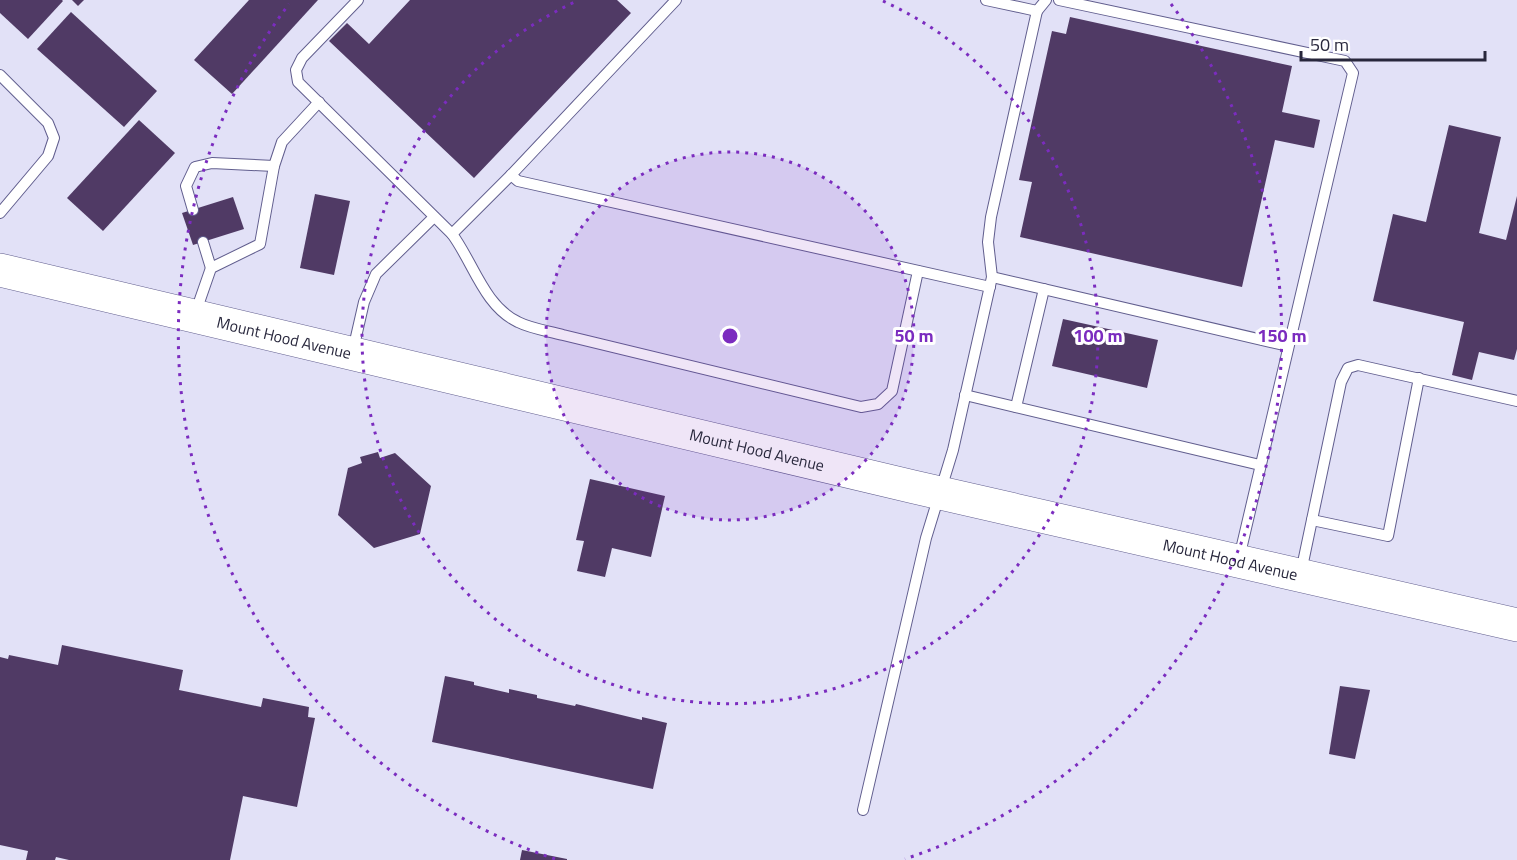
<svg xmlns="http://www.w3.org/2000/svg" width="1517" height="860" font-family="'Titillium Web',sans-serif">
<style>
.building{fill:#503a65}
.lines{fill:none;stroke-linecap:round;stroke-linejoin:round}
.service-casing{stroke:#615e8e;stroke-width:12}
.primary-casing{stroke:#615e8e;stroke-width:34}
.service{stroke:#fff;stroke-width:10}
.primary{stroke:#fff;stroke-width:33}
.ring{fill:none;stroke:#7b2cbf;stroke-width:3;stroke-dasharray:3 6}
.labels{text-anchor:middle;stroke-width:6;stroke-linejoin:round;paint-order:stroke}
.street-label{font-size:16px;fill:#28273c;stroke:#fff}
.centre{fill:#7b2cbf;stroke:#fff;stroke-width:3}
.ring-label{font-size:18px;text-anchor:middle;font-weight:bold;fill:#7b2cbf;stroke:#fff;stroke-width:6;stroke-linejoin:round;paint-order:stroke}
</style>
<rect width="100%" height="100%" fill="#e2e1f7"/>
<!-- building -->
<g class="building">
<polygon points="0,0 62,0 63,1 28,39 0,13"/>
<polygon points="72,0 84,0 78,6"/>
<polygon points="249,0 318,0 232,94 194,60"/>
<polygon points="410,0 617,0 631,13 474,178 329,41 347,23 369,44"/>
<polygon points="71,12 157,91 124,127 37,49"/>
<polygon points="1070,17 1292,66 1282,112 1320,120 1314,148 1275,140 1242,287 1020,237 1032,182 1019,180 1052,31 1066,34"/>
<polygon points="139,120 175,153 103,231 67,198"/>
<polygon points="1449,125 1501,137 1479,233 1506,240 1517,196 1517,349 1514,360 1479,352 1472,380 1452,375 1464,322 1373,301 1393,214 1426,222"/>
<polygon points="315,194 350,201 334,275 300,268"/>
<polygon points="233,197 244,229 193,245 182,213"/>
<polygon points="1063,319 1158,340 1147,388 1052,366"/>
<polygon points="378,452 380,458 395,453 431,486 420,534 374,548 338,515 348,468 362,463 360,457"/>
<polygon points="590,479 665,496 651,557 612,548 605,577 577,571 584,541 576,540"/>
<polygon points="62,645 183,670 179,690 261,707 263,698 309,707 308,717 315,718 297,807 243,796 230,860 69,860 56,857 55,860 26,860 28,851 0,845 0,657 8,659 9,655 58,665"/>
<polygon points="445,676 474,682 474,685 509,693 509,689 537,695 537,698 575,706 576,704 642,720 642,717 667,723 653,789 432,742"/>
<polygon points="1340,686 1370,690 1355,759 1329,754"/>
<polygon points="522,850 567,859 567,860 520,860"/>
</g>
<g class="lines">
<defs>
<g id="service">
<path d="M358,0L302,58L296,70L298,82L452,234C473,262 484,306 518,322C532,329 549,331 563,335L861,407L878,404L892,391L918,271"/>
<polyline points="1059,0 1345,61 1353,73 1239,558"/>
<polyline points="1037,11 1046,0"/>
<polyline points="0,75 48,123 54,138 48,156 0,213"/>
<polyline points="511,175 518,181 990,287"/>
<polyline points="193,210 186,186 195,167 212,163 274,166"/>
<polyline points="452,234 511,175 676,0"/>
<polyline points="203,242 211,268"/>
<polyline points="992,277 1288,346"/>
<polyline points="195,314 211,268 260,244 274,166 282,142 319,102"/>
<polyline points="353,350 364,302 376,274 434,217"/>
<polyline points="965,395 1260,465"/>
<polyline points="1016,407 1044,289"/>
<polyline points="1312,520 1388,536 1419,378"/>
<polyline points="1301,572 1341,382 1348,368 1358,365 1517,401"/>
<polyline points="863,810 926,538 953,450 992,277 988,242 991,217 1037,11 986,0"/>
</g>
<g id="primary">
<path id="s1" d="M0,270L914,487L1517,625"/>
</g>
</defs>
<!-- service casing -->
<use href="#service" class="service-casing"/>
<!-- primary casing -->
<use href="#primary" class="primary-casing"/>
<!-- service -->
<use href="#service" class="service"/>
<!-- primary -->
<use href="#primary" class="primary"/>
</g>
<!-- distance rings -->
<circle cx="730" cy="336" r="184" fill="#7b2cbf" fill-opacity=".12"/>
<g class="ring">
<circle cx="730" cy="336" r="184"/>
<path d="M883 1A368 368 0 1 1 577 1"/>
<path d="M555 859A552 552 0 0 1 289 4M1171 4A552 552 0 0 1 905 859"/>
</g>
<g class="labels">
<!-- street labels -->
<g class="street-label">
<text dy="6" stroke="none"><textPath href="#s1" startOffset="292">Mount Hood Avenue</textPath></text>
<text dy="6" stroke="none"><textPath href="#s1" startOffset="778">Mount Hood Avenue</textPath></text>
<text dy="6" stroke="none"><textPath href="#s1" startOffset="1264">Mount Hood Avenue</textPath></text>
</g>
</g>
<circle cx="730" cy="336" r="9" class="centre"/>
<g class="ring-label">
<text x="914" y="342">50 m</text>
<text x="1098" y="342">100 m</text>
<text x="1282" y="342">150 m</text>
</g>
<!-- scale -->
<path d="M1301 51v9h184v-9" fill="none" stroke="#28273c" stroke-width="3"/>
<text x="1310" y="51" font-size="18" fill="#28273c" stroke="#ffffff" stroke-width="4.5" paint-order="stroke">50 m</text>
</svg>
